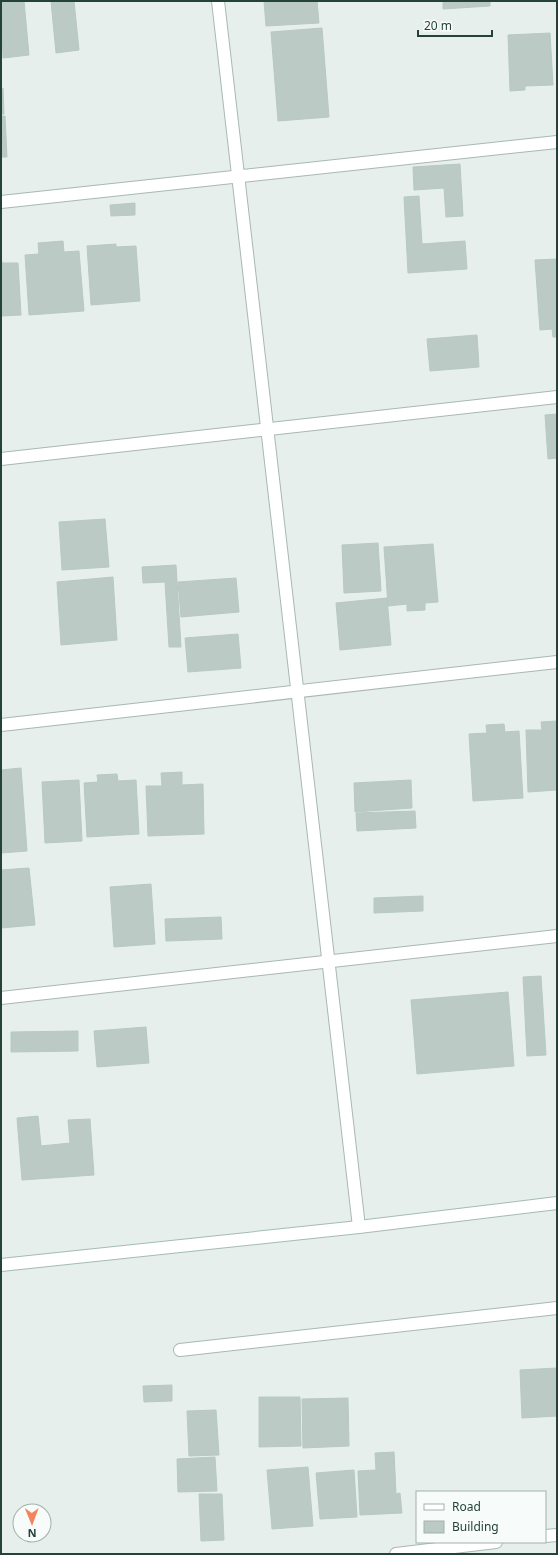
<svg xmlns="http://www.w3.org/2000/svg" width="558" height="1555" font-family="'Noto Sans',sans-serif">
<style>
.building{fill:#bbcac4;stroke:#b8c9c2}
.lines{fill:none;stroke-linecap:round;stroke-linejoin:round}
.street-casing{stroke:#a8b8b2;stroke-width:14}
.secondary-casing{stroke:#a4bbb3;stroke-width:14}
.street{stroke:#fff;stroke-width:12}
.secondary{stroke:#fff;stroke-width:12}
</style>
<rect width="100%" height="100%" fill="#e6efeb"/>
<!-- building -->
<g class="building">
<polygon points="1,1 24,1 29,55 3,58"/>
<polygon points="51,1 74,1 79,50 56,53"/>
<polygon points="264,1 317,1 319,23 266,26"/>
<polygon points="443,1 490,1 490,6 443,9"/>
<polygon points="322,28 329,117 278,121 271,32"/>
<polygon points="550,33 553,85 525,86 525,90 510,91 508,35"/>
<polygon points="3,88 4,114 1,114 1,89"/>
<polygon points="1,116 5,116 7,157 1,157"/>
<polygon points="460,164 463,216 446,217 444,188 414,190 413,167"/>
<polygon points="419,196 422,244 465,241 467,269 408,273 404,197"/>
<polygon points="135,203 135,215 111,216 110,205"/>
<polygon points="63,241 64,252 79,251 84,311 29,315 25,255 39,254 38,243"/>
<polygon points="116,244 116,247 136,246 140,301 91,305 87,246"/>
<polygon points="1,257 2,263 18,263 21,315 1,316"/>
<polygon points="557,259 557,337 553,337 552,329 540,330 535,260"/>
<polygon points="477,335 479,367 430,371 427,339"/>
<polygon points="557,414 557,458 548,459 545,415"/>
<polygon points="105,519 109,567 62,570 59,522"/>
<polygon points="378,543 381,591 344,593 342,545"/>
<polygon points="433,544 438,602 425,603 425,610 407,611 407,604 388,606 384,547"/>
<polygon points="176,565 181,647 169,647 165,582 143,583 142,567"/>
<polygon points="113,577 117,640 61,645 57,582"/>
<polygon points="236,578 239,612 181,617 178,582"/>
<polygon points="387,598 391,645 340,650 336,603"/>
<polygon points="238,634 241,668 188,672 185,638"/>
<polygon points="557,721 557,790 528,792 526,730 542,730 541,722"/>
<polygon points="504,724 505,732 519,731 523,798 473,801 469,734 487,733 486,725"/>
<polygon points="21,768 27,851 1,853 1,770"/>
<polygon points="182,772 182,785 203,784 204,834 148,836 146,786 162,786 161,773"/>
<polygon points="117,774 118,781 136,780 139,834 87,837 84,783 98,782 97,775"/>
<polygon points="79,780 82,841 45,843 42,782"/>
<polygon points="411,780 412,808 355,812 354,783"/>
<polygon points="415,811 416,828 357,831 356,813"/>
<polygon points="29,868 35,925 1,928 1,870"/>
<polygon points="151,884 155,944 114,947 110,887"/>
<polygon points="423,896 423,911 374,913 374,898"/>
<polygon points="221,917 222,939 166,941 165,919"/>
<polygon points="541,976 546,1055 527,1056 523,977"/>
<polygon points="508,992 514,1066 417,1074 411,1000"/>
<polygon points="146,1027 149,1063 97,1067 94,1031"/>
<polygon points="78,1031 78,1051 11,1052 11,1032"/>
<polygon points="38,1116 41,1146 70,1143 68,1120 90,1119 94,1175 22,1180 17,1118"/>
<polygon points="557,1368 557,1416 522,1418 520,1370"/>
<polygon points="172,1385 172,1401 144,1402 143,1386"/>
<polygon points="259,1397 300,1397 301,1446 259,1447"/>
<polygon points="348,1398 349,1446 303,1448 302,1399"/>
<polygon points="216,1410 219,1455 189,1456 187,1411"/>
<polygon points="394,1452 396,1494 400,1493 402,1513 360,1515 358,1471 376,1470 375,1453"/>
<polygon points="215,1457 217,1491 178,1492 177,1459"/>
<polygon points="308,1467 313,1526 272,1529 267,1470"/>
<polygon points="354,1470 357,1517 320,1519 316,1473"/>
<polygon points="199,1494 222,1494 224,1540 201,1541"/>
</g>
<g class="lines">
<defs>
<g id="street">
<polyline points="218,1 359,1227"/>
<polyline points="1,202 557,142"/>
<polyline points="1,459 557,397"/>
<polyline points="1,725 557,662"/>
<polyline points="1,998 557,936"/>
<polyline points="180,1350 557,1308"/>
<polyline points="545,1536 557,1535"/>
<polyline points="396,1554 496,1542"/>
</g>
<polyline id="secondary" points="1,1265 359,1227 557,1203"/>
</defs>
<!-- street casing -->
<use href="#street" class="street-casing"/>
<!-- secondary casing -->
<use href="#secondary" class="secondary-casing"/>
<!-- street -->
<use href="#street" class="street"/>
<!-- secondary -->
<use href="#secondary" class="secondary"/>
</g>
<!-- border -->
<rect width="558" height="1555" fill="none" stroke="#24423a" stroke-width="4"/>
<!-- legend -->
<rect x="416" y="1491" width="130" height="52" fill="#f7fbf9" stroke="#a3b1ad"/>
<rect x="424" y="1504" width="20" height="6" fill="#ffffff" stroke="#a3b1ad"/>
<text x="452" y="1511" font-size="12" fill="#24423a">Road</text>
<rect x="424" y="1521" width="20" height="12" fill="#bbcac4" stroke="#a3b1ad"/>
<text x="452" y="1531" font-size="12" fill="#24423a">Building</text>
<!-- north arrow -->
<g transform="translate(32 1523) rotate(179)"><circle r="19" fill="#f7fbf9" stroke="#a3b1ad"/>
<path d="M0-3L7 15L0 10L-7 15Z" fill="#f4845f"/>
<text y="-6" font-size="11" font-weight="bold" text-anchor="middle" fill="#24423a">N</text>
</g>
<!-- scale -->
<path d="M418 30v6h74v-6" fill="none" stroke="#24423a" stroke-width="2"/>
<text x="424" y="30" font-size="12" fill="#24423a" stroke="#f7fbf9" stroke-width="3" paint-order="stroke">20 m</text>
</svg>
